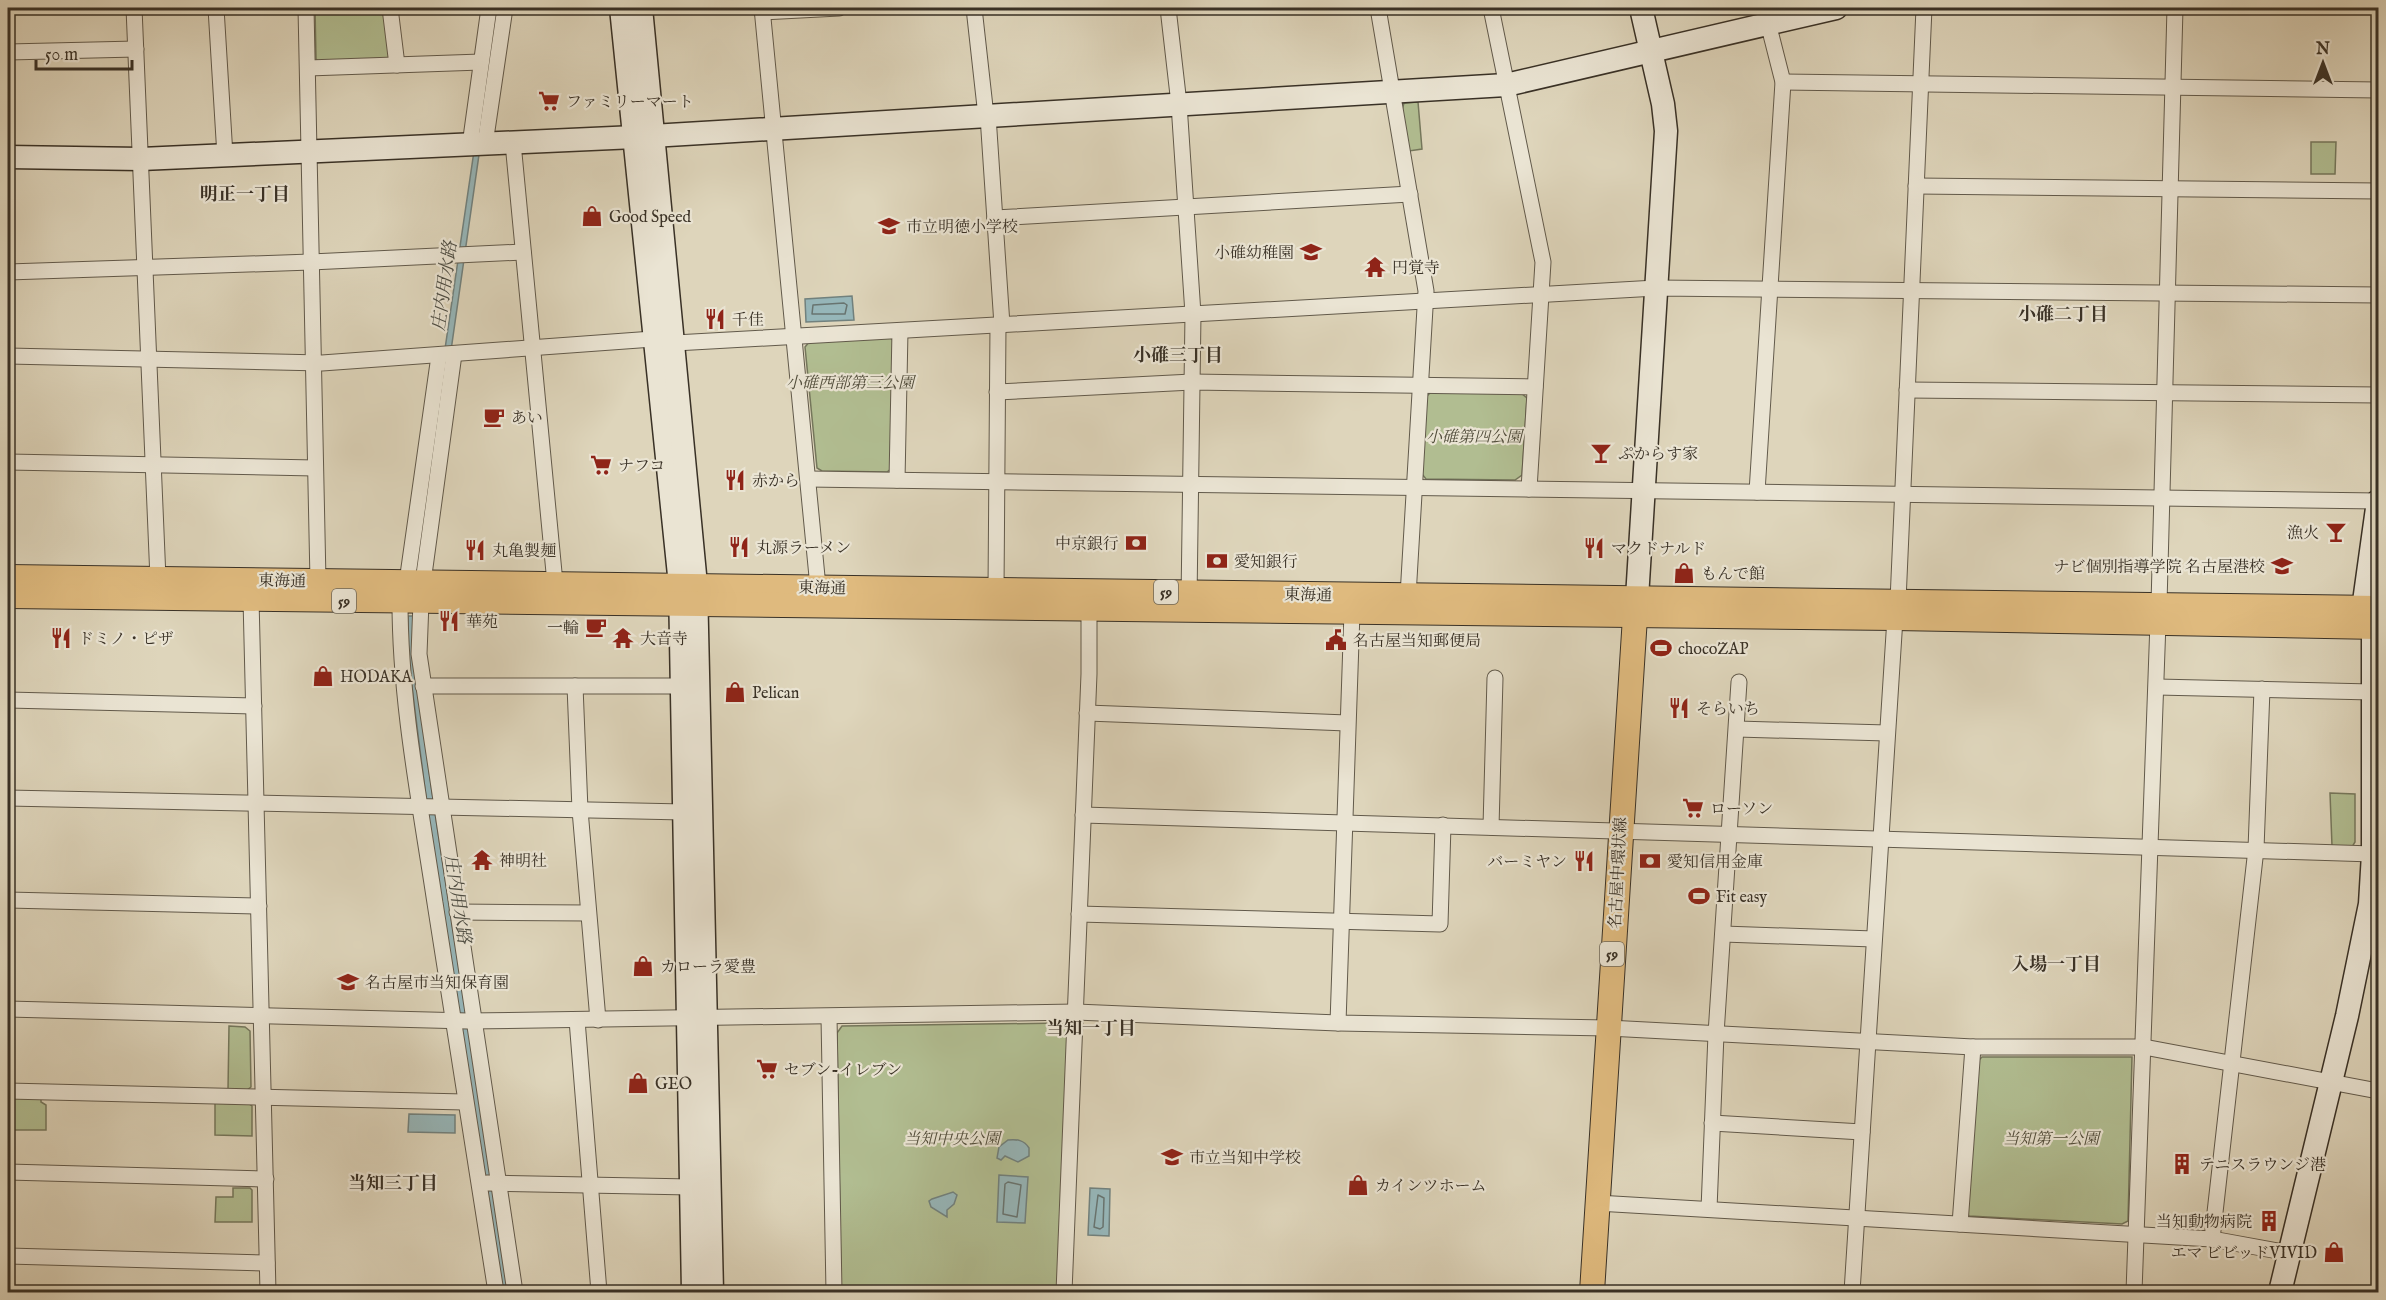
<svg xmlns="http://www.w3.org/2000/svg" width="2386" height="1300" font-family="'IM FELL English','Noto Serif JP',serif">
<style>
.green{fill:#b1bd91;stroke:#75775c;stroke-width:1.5}
.water{fill:#96b6b9;stroke:#71817e;stroke-width:1.5}
.lines{fill:none;stroke-linecap:round;stroke-linejoin:round}
.shore{stroke:#687470;stroke-width:1.5}
.street-casing{stroke:#625a4b;stroke-width:17}
.secondary-casing{stroke:#393126;stroke-width:25}
.primary-casing{stroke:#393126;stroke-width:26}
.street{stroke:#eae4d3;stroke-width:15}
.secondary{stroke:#eae4d3;stroke-width:22}
.primary{stroke:#dfba7e;stroke-width:24}
.labels{text-anchor:middle;stroke-width:4.5;stroke-linejoin:round;paint-order:stroke}
.shield{fill:#eae4d3;stroke:#6e675a;stroke-width:1.5}
.shield-label{font-size:15px;font-weight:bold;fill:#393126}
.poi-label{font-size:16px;fill:#393126;stroke:#eae4d3;text-anchor:start}
.park-label{font-size:16px;font-style:italic;fill:#514d3b;stroke:#eae4d3}
.street-label{font-size:16px;fill:#393126;stroke:#eae4d3}
.neighbourhood-label{font-size:18px;font-weight:bold;fill:#393126;stroke:#eae4d3}
.water-label{font-size:18px;font-style:italic;fill:#4c4c43;stroke:#eae4d3}
</style>
<rect width="100%" height="100%" fill="#ded5bb"/>
<filter id="stains"><feTurbulence type="fractalNoise" baseFrequency=".00333" numOctaves="4"/><feColorMatrix values="0 0 0 0 .2 0 0 0 0 .09 0 0 0 0 .02 0 0 0 .5 -.17"/></filter>
<radialGradient id="worn" r=".72"><stop offset=".6" stop-color="#630" stop-opacity="0"/><stop offset="1" stop-color="#630" stop-opacity=".3"/></radialGradient>
<!-- green -->
<g class="green">
<polygon points="315,8 386,8 392,59 319,62 316,59"/>
<polygon points="1418,102 1422,149 1409,151 1402,110 1404,103"/>
<polygon points="2311,142 2336,142 2335,174 2311,174"/>
<polygon points="889,337 894,341 892,468 887,472 822,471 817,468 805,347 810,341"/>
<polygon points="1432,391 1521,393 1527,398 1522,475 1515,480 1426,479 1422,474 1427,396"/>
<polygon points="2330,793 2355,794 2355,842 2352,847 2332,846"/>
<polygon points="1063,1023 1069,1027 1057,1292 841,1292 837,1033 842,1026"/>
<polygon points="229,1026 245,1027 250,1031 251,1087 247,1090 228,1090"/>
<polygon points="1982,1057 2132,1057 2128,1221 2122,1224 1969,1216 1967,1213 1978,1061"/>
<polygon points="8,1097 41,1098 41,1102 46,1105 46,1130 8,1130"/>
<polygon points="215,1103 249,1104 252,1106 252,1136 215,1135"/>
<polygon points="233,1188 250,1188 252,1190 252,1222 215,1222 216,1197 233,1197"/>
</g>
<!-- water -->
<g class="water">
<polygon points="495,8 500,8 420,567 413,567"/>
<polygon points="852,296 854,320 806,322 805,299"/>
<polygon points="408,616 414,616 413,657 435,813 509,1292 503,1292 428,813 408,655"/>
<polygon points="409,1114 455,1115 455,1133 408,1132"/>
<path d="M1008,1140C1017,1139 1024,1140 1029,1148V1156L1018,1162L1005,1156L1001,1160L997,1158L999,1147Z"/>
<polygon points="999,1175 1028,1177 1025,1223 997,1222"/>
<polygon points="1090,1188 1110,1189 1109,1236 1088,1235"/>
<polygon points="953,1192 957,1195 954,1204 947,1210 947,1217 931,1207 929,1201 932,1199"/>
</g>
<g class="lines">
<!-- shore -->
<g class="shore">
<polygon points="844,303 847,305 845,314 812,314 813,305"/>
<polygon points="1008,1182 1021,1185 1017,1217 1003,1214 1005,1184"/>
<polygon points="1098,1195 1104,1198 1103,1227 1100,1229 1094,1227"/>
</g>
<defs>
<g id="street">
<polyline points="134,8 158,579"/>
<polyline points="216,8 225,156"/>
<polyline points="306,8 318,581"/>
<polyline points="390,8 397,65"/>
<polyline points="762,8 818,587"/>
<polyline points="974,8 986,116"/>
<polyline points="1168,8 1179,104 1193,314 1189,600"/>
<polyline points="1378,8 1426,291 1408,596"/>
<polyline points="1491,8 1543,262 1529,489"/>
<polyline points="762,12 839,8"/>
<polyline points="8,52 136,49"/>
<polyline points="308,68 481,62"/>
<polyline points="1783,82 2378,90"/>
<polyline points="988,116 1002,325"/>
<polyline points="513,143 555,583"/>
<polyline points="485,144 505,8"/>
<polyline points="470,145 489,8"/>
<polyline points="1916,186 2378,191"/>
<polyline points="995,218 1410,194"/>
<polyline points="8,272 311,262 523,252"/>
<polyline points="675,343 1656,288 2378,295"/>
<polyline points="8,356 322,363 653,339"/>
<polyline points="1907,390 2378,395"/>
<polyline points="997,392 1192,382 1535,387"/>
<polyline points="8,462 315,468"/>
<polyline points="808,479 2378,501"/>
<polyline points="897,480 900,331"/>
<polyline points="1757,492 1783,82 1768,23"/>
<polyline points="407,582 439,356"/>
<polyline points="423,582 454,354"/>
<polyline points="996,590 998,325"/>
<polyline points="251,599 268,1292"/>
<polyline points="1898,601 1924,8"/>
<path d="M400,602C400,702 420,803 435,903C455,1033 475,1163 496,1292"/>
<polyline points="421,602 419,654 515,1292"/>
<polyline points="2159,604 2175,8"/>
<polyline points="423,686 682,686"/>
<polyline points="575,686 580,810 598,1020"/>
<polyline points="2157,687 2372,692"/>
<polyline points="8,700 254,706"/>
<polyline points="1087,713 1347,723"/>
<polyline points="1737,729 1887,733"/>
<polyline points="8,798 684,812"/>
<polyline points="1083,815 2373,854"/>
<polyline points="1491,827 1495,678"/>
<polyline points="8,900 259,906"/>
<polyline points="457,912 588,913"/>
<polyline points="1079,914 1440,924 1443,825"/>
<polyline points="1723,934 1874,939"/>
<polyline points="8,1009 468,1021 1076,1012 1338,1023 1608,1028 1973,1047 2144,1047 2378,1091"/>
<polyline points="829,1017 834,1292"/>
<polyline points="577,1020 599,1292"/>
<polyline points="1338,1023 1352,612"/>
<polyline points="8,1091 464,1102"/>
<polyline points="1712,1123 1862,1132"/>
<polyline points="8,1172 266,1179"/>
<polyline points="487,1183 691,1187"/>
<polyline points="1597,1203 2212,1239 2289,1253"/>
<polyline points="1709,1209 1716,1034 1739,682"/>
<polyline points="1960,1224 1973,1047"/>
<polyline points="2212,1239 2256,849 2262,689"/>
<polyline points="8,1256 267,1263"/>
<polyline points="1064,1292 1089,674 1089,609"/>
<polyline points="1852,1292 1895,618"/>
<polyline points="2134,1292 2158,622"/>
</g>
<g id="secondary">
<polyline points="621,8 680,585 693,1292"/>
<polyline points="641,8 696,585 712,1292"/>
<polyline points="8,157 141,159 635,137 1506,85 1836,8"/>
<polyline points="1637,598 1666,131 1663,104 1641,8"/>
<polyline points="2280,1292 2347,1016 2370,904 2373,854 2373,627 2363,609 2378,501"/>
</g>
<g id="primary">
<polyline points="8,577 2378,608"/>
<polyline points="8,596 1895,618 2378,627"/>
<polyline points="1592,1292 1636,601"/>
</g>
</defs>
<!-- street casing -->
<use href="#street" class="street-casing"/>
<!-- secondary casing -->
<use href="#secondary" class="secondary-casing"/>
<!-- primary casing -->
<use href="#primary" class="primary-casing"/>
<!-- street -->
<use href="#street" class="street"/>
<!-- secondary -->
<use href="#secondary" class="secondary"/>
<!-- primary -->
<use href="#primary" class="primary"/>
</g>
<!-- icons -->
<defs>
<symbol id="supermarket-bare" viewBox="-9 -9 18 18"><path d="M-6-5.5h2.5l.6 2H6L4.5 2H-2.5L-4.4-4H-6ZM-1.5 3.2a1.3 1.3 0 1 0 .1 0ZM3 3.2a1.3 1.3 0 1 0 .1 0Z" fill="#8f2418" stroke="#eae4d3" stroke-width="2.5" paint-order="stroke"/></symbol>
<symbol id="shop-bare" viewBox="-9 -9 18 18"><path d="M-5-2.5h2.3a2.7 3.5 0 0 1 5.4 0H5L5.5 6h-11ZM-1.5-2.5h3a1.5 2.3 0 0 0-3 0Z" fill="#8f2418" stroke="#eae4d3" stroke-width="2.5" paint-order="stroke"/></symbol>
<symbol id="school-bare" viewBox="-9 -9 18 18"><path d="M0-5L7-2L0 1L-7-2ZM-4 1L0 2.5L4 1V4Q0 6-4 4Z" fill="#8f2418" stroke="#eae4d3" stroke-width="2.5" paint-order="stroke"/></symbol>
<symbol id="temple-bare" viewBox="-9 -9 18 18"><path d="M0-6L5-2H3V0L6.5 2.5H4V6H1.5V3h-3V6H-4V2.5H-6.5L-3 0V-2H-5Z" fill="#8f2418" stroke="#eae4d3" stroke-width="2.5" paint-order="stroke"/></symbol>
<symbol id="restaurant-bare" viewBox="-9 -9 18 18"><path d="M-5-6h1v4h1v-4h1v4h1v-4h1v5L-1.5 .5V6h-2V.5L-5-1ZM5-6V6H3V1.5H1.5Q1.5-4 5-6Z" fill="#8f2418" stroke="#eae4d3" stroke-width="2.5" paint-order="stroke"/></symbol>
<symbol id="cafe-bare" viewBox="-9 -9 18 18"><path d="M-5.5-4.5H6V0H3Q3 3.5 0 3.5H-2.5Q-5.5 3.5-5.5 0ZM3-3.2v2h1.7v-2ZM-6 4.5H4V6H-6Z" fill="#8f2418" stroke="#eae4d3" stroke-width="2.5" paint-order="stroke"/></symbol>
<symbol id="bar-bare" viewBox="-9 -9 18 18"><path d="M-6-5H6L.8 .8V4.5H3.5V6h-7V4.5H-.8V.8Z" fill="#8f2418" stroke="#eae4d3" stroke-width="2.5" paint-order="stroke"/></symbol>
<symbol id="bank-bare" viewBox="-9 -9 18 18"><path d="M-6-4H6V4H-6ZM0-2.3a2.3 2.3 0 1 0 0 4.6a2.3 2.3 0 1 0 0-4.6Z" fill="#8f2418" stroke="#eae4d3" stroke-width="2.5" paint-order="stroke"/></symbol>
<symbol id="civic-bare" viewBox="-9 -9 18 18"><path d="M-.6-6.5H3V-4.5H.6V-3L4-1V1h2V6H-6V1h2V-1L-.6-3ZM-1.2 2.5V6h2.4V2.5Z" fill="#8f2418" stroke="#eae4d3" stroke-width="2.5" paint-order="stroke"/></symbol>
<symbol id="stadium-bare" viewBox="-9 -9 18 18"><path d="M0-5a6.5 5 0 1 0 0 10a6.5 5 0 1 0 0-10ZM-3.5-1.8h7v3.6h-7Z" fill="#8f2418" stroke="#eae4d3" stroke-width="2.5" paint-order="stroke"/></symbol>
<symbol id="building-bare" viewBox="-9 -9 18 18"><path d="M-4-6H4V6H1V3H-1V6H-4ZM-2.5-4.3h1.7v1.8h-1.7ZM.8-4.3h1.7v1.8H.8ZM-2.5-1h1.7V.8h-1.7ZM.8-1h1.7V.8H.8Z" fill="#8f2418" stroke="#eae4d3" stroke-width="2.5" paint-order="stroke"/></symbol>
</defs>
<g fill-rule="evenodd">
<use href="#supermarket-bare" x="534" y="86" width="30" height="30"/>
<use href="#shop-bare" x="577" y="201" width="30" height="30"/>
<use href="#school-bare" x="874" y="211" width="30" height="30"/>
<use href="#school-bare" x="1296" y="237" width="30" height="30"/>
<use href="#temple-bare" x="1360" y="252" width="30" height="30"/>
<use href="#restaurant-bare" x="700" y="304" width="30" height="30"/>
<use href="#cafe-bare" x="479" y="402" width="30" height="30"/>
<use href="#bar-bare" x="1586" y="438" width="30" height="30"/>
<use href="#supermarket-bare" x="586" y="450" width="30" height="30"/>
<use href="#restaurant-bare" x="720" y="465" width="30" height="30"/>
<use href="#bar-bare" x="2321" y="517" width="30" height="30"/>
<use href="#bank-bare" x="1121" y="528" width="30" height="30"/>
<use href="#restaurant-bare" x="724" y="532" width="30" height="30"/>
<use href="#restaurant-bare" x="1579" y="533" width="30" height="30"/>
<use href="#restaurant-bare" x="460" y="535" width="30" height="30"/>
<use href="#bank-bare" x="1202" y="546" width="30" height="30"/>
<use href="#school-bare" x="2267" y="551" width="30" height="30"/>
<use href="#shop-bare" x="1669" y="558" width="30" height="30"/>
<use href="#restaurant-bare" x="434" y="606" width="30" height="30"/>
<use href="#cafe-bare" x="581" y="612" width="30" height="30"/>
<use href="#restaurant-bare" x="46" y="623" width="30" height="30"/>
<use href="#temple-bare" x="608" y="623" width="30" height="30"/>
<use href="#civic-bare" x="1321" y="625" width="30" height="30"/>
<use href="#stadium-bare" x="1646" y="633" width="30" height="30"/>
<use href="#shop-bare" x="308" y="661" width="30" height="30"/>
<use href="#shop-bare" x="720" y="677" width="30" height="30"/>
<use href="#restaurant-bare" x="1664" y="693" width="30" height="30"/>
<use href="#supermarket-bare" x="1678" y="793" width="30" height="30"/>
<use href="#temple-bare" x="467" y="845" width="30" height="30"/>
<use href="#restaurant-bare" x="1569" y="846" width="30" height="30"/>
<use href="#bank-bare" x="1635" y="846" width="30" height="30"/>
<use href="#stadium-bare" x="1684" y="881" width="30" height="30"/>
<use href="#shop-bare" x="628" y="951" width="30" height="30"/>
<use href="#school-bare" x="333" y="967" width="30" height="30"/>
<use href="#supermarket-bare" x="752" y="1054" width="30" height="30"/>
<use href="#shop-bare" x="623" y="1068" width="30" height="30"/>
<use href="#school-bare" x="1157" y="1142" width="30" height="30"/>
<use href="#building-bare" x="2167" y="1149" width="30" height="30"/>
<use href="#shop-bare" x="1343" y="1170" width="30" height="30"/>
<use href="#building-bare" x="2254" y="1206" width="30" height="30"/>
<use href="#shop-bare" x="2319" y="1237" width="30" height="30"/>
</g>
<g class="labels">
<!-- shield labels -->
<g class="shield">
<rect x="1154" y="580" width="24" height="24" rx="4.5"/>
<rect x="332" y="589" width="24" height="24" rx="4.5"/>
<rect x="1600" y="942" width="24" height="24" rx="4.5"/>
</g>
<g class="shield-label">
<text x="1166" y="597">59</text>
<text x="344" y="606">59</text>
<text x="1612" y="959">59</text>
</g>
<!-- poi labels -->
<g class="poi-label">
<text x="566" y="107">ファミリーマート</text>
<text x="609" y="222">Good Speed</text>
<text x="906" y="232">市立明徳小学校</text>
<text x="1294" y="258" text-anchor="end">小碓幼稚園</text>
<text x="1392" y="273">円覚寺</text>
<text x="732" y="325">千佳</text>
<text x="511" y="423">あい</text>
<text x="1618" y="459">ぷからす家</text>
<text x="618" y="471">ナフコ</text>
<text x="752" y="486">赤から</text>
<text x="2319" y="538" text-anchor="end">漁火</text>
<text x="1119" y="549" text-anchor="end">中京銀行</text>
<text x="756" y="553">丸源ラーメン</text>
<text x="1611" y="554">マクドナルド</text>
<text x="492" y="556">丸亀製麺</text>
<text x="1234" y="567">愛知銀行</text>
<text x="2265" y="572" text-anchor="end">ナビ個別指導学院 名古屋港校</text>
<text x="1701" y="579">もんで館</text>
<text x="466" y="627">華苑</text>
<text x="579" y="633" text-anchor="end">一輪</text>
<text x="78" y="644">ドミノ・ピザ</text>
<text x="640" y="644">大音寺</text>
<text x="1353" y="646">名古屋当知郵便局</text>
<text x="1678" y="654">chocoZAP</text>
<text x="340" y="682">HODAKA</text>
<text x="752" y="698">Pelican</text>
<text x="1696" y="714">そらいち</text>
<text x="1710" y="814">ローソン</text>
<text x="499" y="866">神明社</text>
<text x="1567" y="867" text-anchor="end">バーミヤン</text>
<text x="1667" y="867">愛知信用金庫</text>
<text x="1716" y="902">Fit easy</text>
<text x="660" y="972">カローラ愛豊</text>
<text x="365" y="988">名古屋市当知保育園</text>
<text x="784" y="1075">セブン-イレブン</text>
<text x="655" y="1089">GEO</text>
<text x="1189" y="1163">市立当知中学校</text>
<text x="2199" y="1170">テニスラウンジ港</text>
<text x="1375" y="1191">カインツホーム</text>
<text x="2252" y="1227" text-anchor="end">当知動物病院</text>
<text x="2317" y="1258" text-anchor="end">エマ ビビッドVIVID</text>
</g>
<!-- park labels -->
<g class="park-label">
<text x="850" y="388">小碓西部第三公園</text>
<text x="1474" y="442">小碓第四公園</text>
<text x="952" y="1144">当知中央公園</text>
<text x="2051" y="1144">当知第一公園</text>
</g>
<!-- street labels -->
<g class="street-label">
<text transform="translate(282 580) rotate(1)" y="6">東海通</text>
<text transform="translate(822 587) rotate(1)" y="6">東海通</text>
<text transform="translate(1308 594) rotate(1)" y="6">東海通</text>
<text transform="translate(1617 873) rotate(-87)" y="6">名古屋中環状線</text>
</g>
<!-- neighbourhood labels -->
<g class="neighbourhood-label">
<text x="245" y="200">明正一丁目</text>
<text x="2063" y="320">小碓二丁目</text>
<text x="1178" y="361">小碓三丁目</text>
<text x="2056" y="970">入場一丁目</text>
<text x="1091" y="1034">当知一丁目</text>
<text x="393" y="1189">当知三丁目</text>
</g>
<!-- water labels -->
<g class="water-label">
<text transform="translate(444 286) rotate(-82)" y="6">庄内用水路</text>
<text transform="translate(458 899) rotate(81)" y="6">庄内用水路</text>
</g>
</g>
<!-- margin -->
<rect width="2386" height="1300" fill="none" stroke="#ded5bb" stroke-width="30"/>
<rect x="9" y="9" width="2368" height="1282" fill="none" stroke="#393126" stroke-width="3"/>
<rect x="15" y="15" width="2356" height="1270" fill="none" stroke="#393126" stroke-width="1.5"/>
<!-- north arrow -->
<g transform="translate(2323 63)" stroke="#eae4d3" stroke-width="4.5" paint-order="stroke">
<path d="M0-4.5L10 22L0 15L-10 22Z" fill="#393126"/>
<text y="-9" font-size="16" font-weight="bold" text-anchor="middle" fill="#393126">N</text>
</g>
<!-- scale -->
<path d="M36 60v9h96v-9" fill="none" stroke="#393126" stroke-width="3"/>
<text x="45" y="60" font-size="18" fill="#393126" stroke="#eae4d3" stroke-width="4.5" paint-order="stroke">50 m</text>
<rect width="100%" height="100%" filter="url(#stains)"/>
<rect width="100%" height="100%" fill="url(#worn)"/>
</svg>
